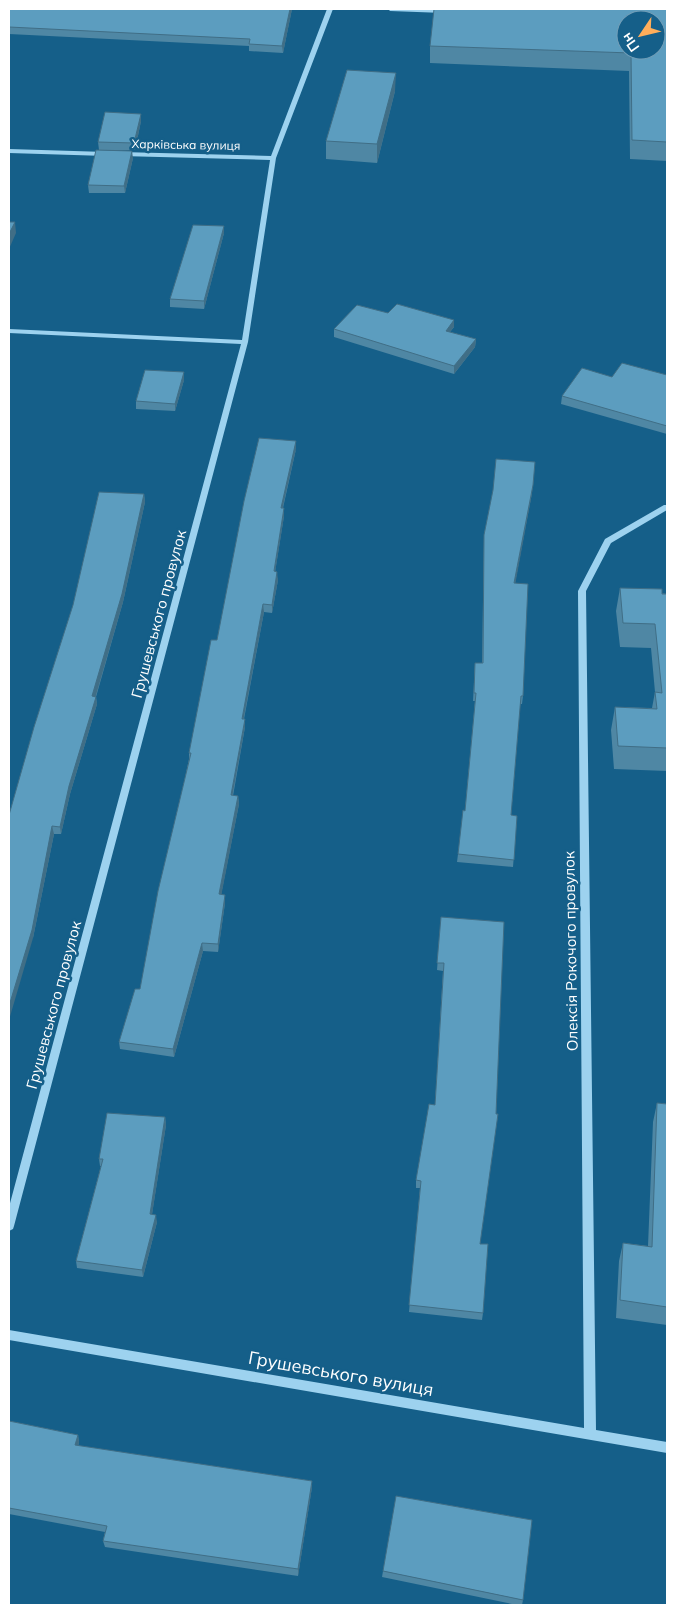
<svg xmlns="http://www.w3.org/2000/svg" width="676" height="1614" font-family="Mulish,sans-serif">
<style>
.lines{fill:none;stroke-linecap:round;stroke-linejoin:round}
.minor{fill:#9dd2ef;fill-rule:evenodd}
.wall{fill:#4f87a4}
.shaded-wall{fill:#406e86}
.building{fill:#5c9dbf;stroke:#406e86;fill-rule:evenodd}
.labels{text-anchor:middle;stroke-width:5;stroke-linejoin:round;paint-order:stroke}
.far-street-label{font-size:12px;fill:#fff;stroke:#155f89}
.street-label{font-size:15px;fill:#fff;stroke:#155f89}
.near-street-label{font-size:18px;fill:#fff;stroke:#155f89}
</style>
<rect width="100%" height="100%" fill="#155f89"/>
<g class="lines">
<!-- minor -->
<g class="minor">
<polygon points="327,9 333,9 276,158 248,342 14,1226 13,1229 9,1231 9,1207 241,344 9,333 9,329 242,340 270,160 121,156 118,154 121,152 271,156"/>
<polygon points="388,9 444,9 447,11 444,13 390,11"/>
<polygon points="9,149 106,152 109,154 106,156 9,153"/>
<polygon points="664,505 667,505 667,510 611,543 586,591 596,1430 667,1442 667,1453 9,1340 9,1330 584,1428 578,591 605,539"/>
</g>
</g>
<!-- wall -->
<g class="wall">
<polygon points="9,9 292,9 283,53 249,51 249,46 9,34"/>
<polygon points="667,9 667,161 630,159 629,71 430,63 430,46"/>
<polygon points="395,91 377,163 326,159 326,141"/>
<polygon points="141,121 135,150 99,150 98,142"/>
<polygon points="133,158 125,193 89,193 88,185"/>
<polygon points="224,233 204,309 170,307 170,299"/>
<polygon points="388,313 454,327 450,332 476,339 475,347 454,374 334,337 334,329"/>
<polygon points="667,375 667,434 561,404 562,396 612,377"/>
<polygon points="184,380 175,411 136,409 136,401"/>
<polygon points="296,449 283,508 284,516 275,572 278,580 272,613 264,612 244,719 245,727 233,796 238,796 239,804 221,895 225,903 218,952 203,951 174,1057 120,1049 119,1042 140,989 189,759 189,753 217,640"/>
<polygon points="532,493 515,583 523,696 522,704 520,704 511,815 517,816 513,867 457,862 458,854 465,811 475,701 473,701 475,663 482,663 484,535"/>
<polygon points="144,494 145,502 123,602 96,697 97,704 70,794 61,834 54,834 33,938 9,815"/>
<polygon points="620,588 667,594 667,771 614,769 611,730 615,707 652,708 655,692 651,648 620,647 616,611"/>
<polygon points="441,917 480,1244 483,1313 482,1320 409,1312 420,1188 416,1188 416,1180 435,1105 443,971 437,970"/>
<polygon points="657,1103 667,1104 667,1325 616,1318 619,1261 623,1243 648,1246 653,1122"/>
<polygon points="165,1117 166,1125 152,1214 157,1222 143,1277 77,1268 76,1261 101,1166 100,1166 99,1159"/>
<polygon points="9,1421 78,1435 79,1442 78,1446 312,1481 312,1487 298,1576 105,1547 103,1541 105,1532 9,1514"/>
<polygon points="383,1571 523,1600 522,1605 517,1605 382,1577"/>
</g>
<!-- shaded-wall -->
<g class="shaded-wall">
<polygon points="290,9 292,9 283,53 282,46"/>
<polygon points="396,73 395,91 377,163 377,144"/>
<polygon points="141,114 141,121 135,150 134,143"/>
<polygon points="132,151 133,158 125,193 124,186"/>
<polygon points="15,222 16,233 9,249 9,234"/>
<polygon points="224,226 224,233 204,309 204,301"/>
<polygon points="454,320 454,327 445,338 446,331"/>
<polygon points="476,339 475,347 454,374 454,366"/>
<polygon points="184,372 184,380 175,411 175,404"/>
<polygon points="296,441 296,449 281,515 281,508"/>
<polygon points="533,485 532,493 514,591 514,583"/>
<polygon points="144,494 145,502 123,602 94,702 96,697 97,704 70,794 61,834 60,827 69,786"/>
<polygon points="284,508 284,516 274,579 274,571"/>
<polygon points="277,572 278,580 272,613 272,605"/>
<polygon points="263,604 264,612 242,727 242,719"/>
<polygon points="245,719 245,727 231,803 231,795"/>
<polygon points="238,796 239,804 220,902 219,894"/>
<polygon points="52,826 54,834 33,938 9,1020 9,1006"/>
<polygon points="225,895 225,903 218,952 218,944"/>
<polygon points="202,943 203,951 174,1057 173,1049"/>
<polygon points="165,1117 166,1125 151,1221 150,1214"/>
<polygon points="156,1215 157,1222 143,1277 142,1270"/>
<polygon points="78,1435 79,1442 77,1452 75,1445"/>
<polygon points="312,1481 312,1487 298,1576 298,1569"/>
</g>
<!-- building -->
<g class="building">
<polygon points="9,9 290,9 282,46 249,44 250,39 9,27"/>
<path d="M434,9H667V142L632,140L631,53L430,46ZM626,20H656V50H626Z"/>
<polygon points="347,70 396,73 377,144 326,141"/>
<polygon points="105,112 141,114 134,143 98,142"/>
<polygon points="96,150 132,151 124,186 88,185"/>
<polygon points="9,222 15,222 9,234"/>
<polygon points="193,225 224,226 204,301 170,299"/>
<polygon points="397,304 454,320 446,331 476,339 454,366 334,329 357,305 388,313"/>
<polygon points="622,363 667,375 667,426 562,396 582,368 612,377"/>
<polygon points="145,370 184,372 175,404 136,401"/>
<polygon points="259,438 296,441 281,508 284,508 274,571 277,572 272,605 263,604 242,719 245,719 231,795 238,796 219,894 225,895 218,944 202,943 173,1049 119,1042 135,989 140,989 158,891 191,753 189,753 211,640 217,640 244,501"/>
<polygon points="496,459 535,462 533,485 514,583 528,584 523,696 521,696 511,815 517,816 514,860 458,854 463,810 465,811 476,693 474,693 475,663 483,663 484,535 493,490"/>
<polygon points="99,492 144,494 122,594 92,696 96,697 69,786 60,827 52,826 32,930 9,1006 9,815 34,727 73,605"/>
<polygon points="620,588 662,589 662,594 667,594 667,748 618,746 615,707 657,709 655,692 662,693 655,624 623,623"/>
<polygon points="441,917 504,922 496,1114 498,1114 480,1244 488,1244 483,1313 409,1305 421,1181 416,1180 429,1104 435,1105 444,963 437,963"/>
<polygon points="657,1103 667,1104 667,1307 620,1300 623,1243 652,1247"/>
<polygon points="107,1113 165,1117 150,1214 156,1215 142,1270 76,1261 103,1159 99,1159"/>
<polygon points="9,1421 78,1435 75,1445 312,1481 298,1569 103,1541 107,1526 9,1508"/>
<polygon points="396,1496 532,1520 523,1600 383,1571"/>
</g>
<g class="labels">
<!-- far-street labels -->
<g class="far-street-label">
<text transform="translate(186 145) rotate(1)" y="4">Харківська вулиця</text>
</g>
<!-- street labels -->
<g class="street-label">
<text transform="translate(159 614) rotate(-75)" y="5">Грушевського провулок</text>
<text transform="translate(571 951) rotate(-91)" y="5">Олексія Рокочого провулок</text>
<text transform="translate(54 1005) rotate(-75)" y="5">Грушевського провулок</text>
</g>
<!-- near-street labels -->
<g class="near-street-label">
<text transform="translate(341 1374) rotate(10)" y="6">Грушевського вулиця</text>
</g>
</g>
<!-- border -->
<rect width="676" height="1614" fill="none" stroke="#ffffff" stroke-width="20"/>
<!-- north arrow -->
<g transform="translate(641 35) rotate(235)"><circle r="24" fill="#155f89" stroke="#739fb8"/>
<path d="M0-4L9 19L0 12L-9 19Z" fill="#ffae5b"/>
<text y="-8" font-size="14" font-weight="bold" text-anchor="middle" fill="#ffffff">Пн</text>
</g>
</svg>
